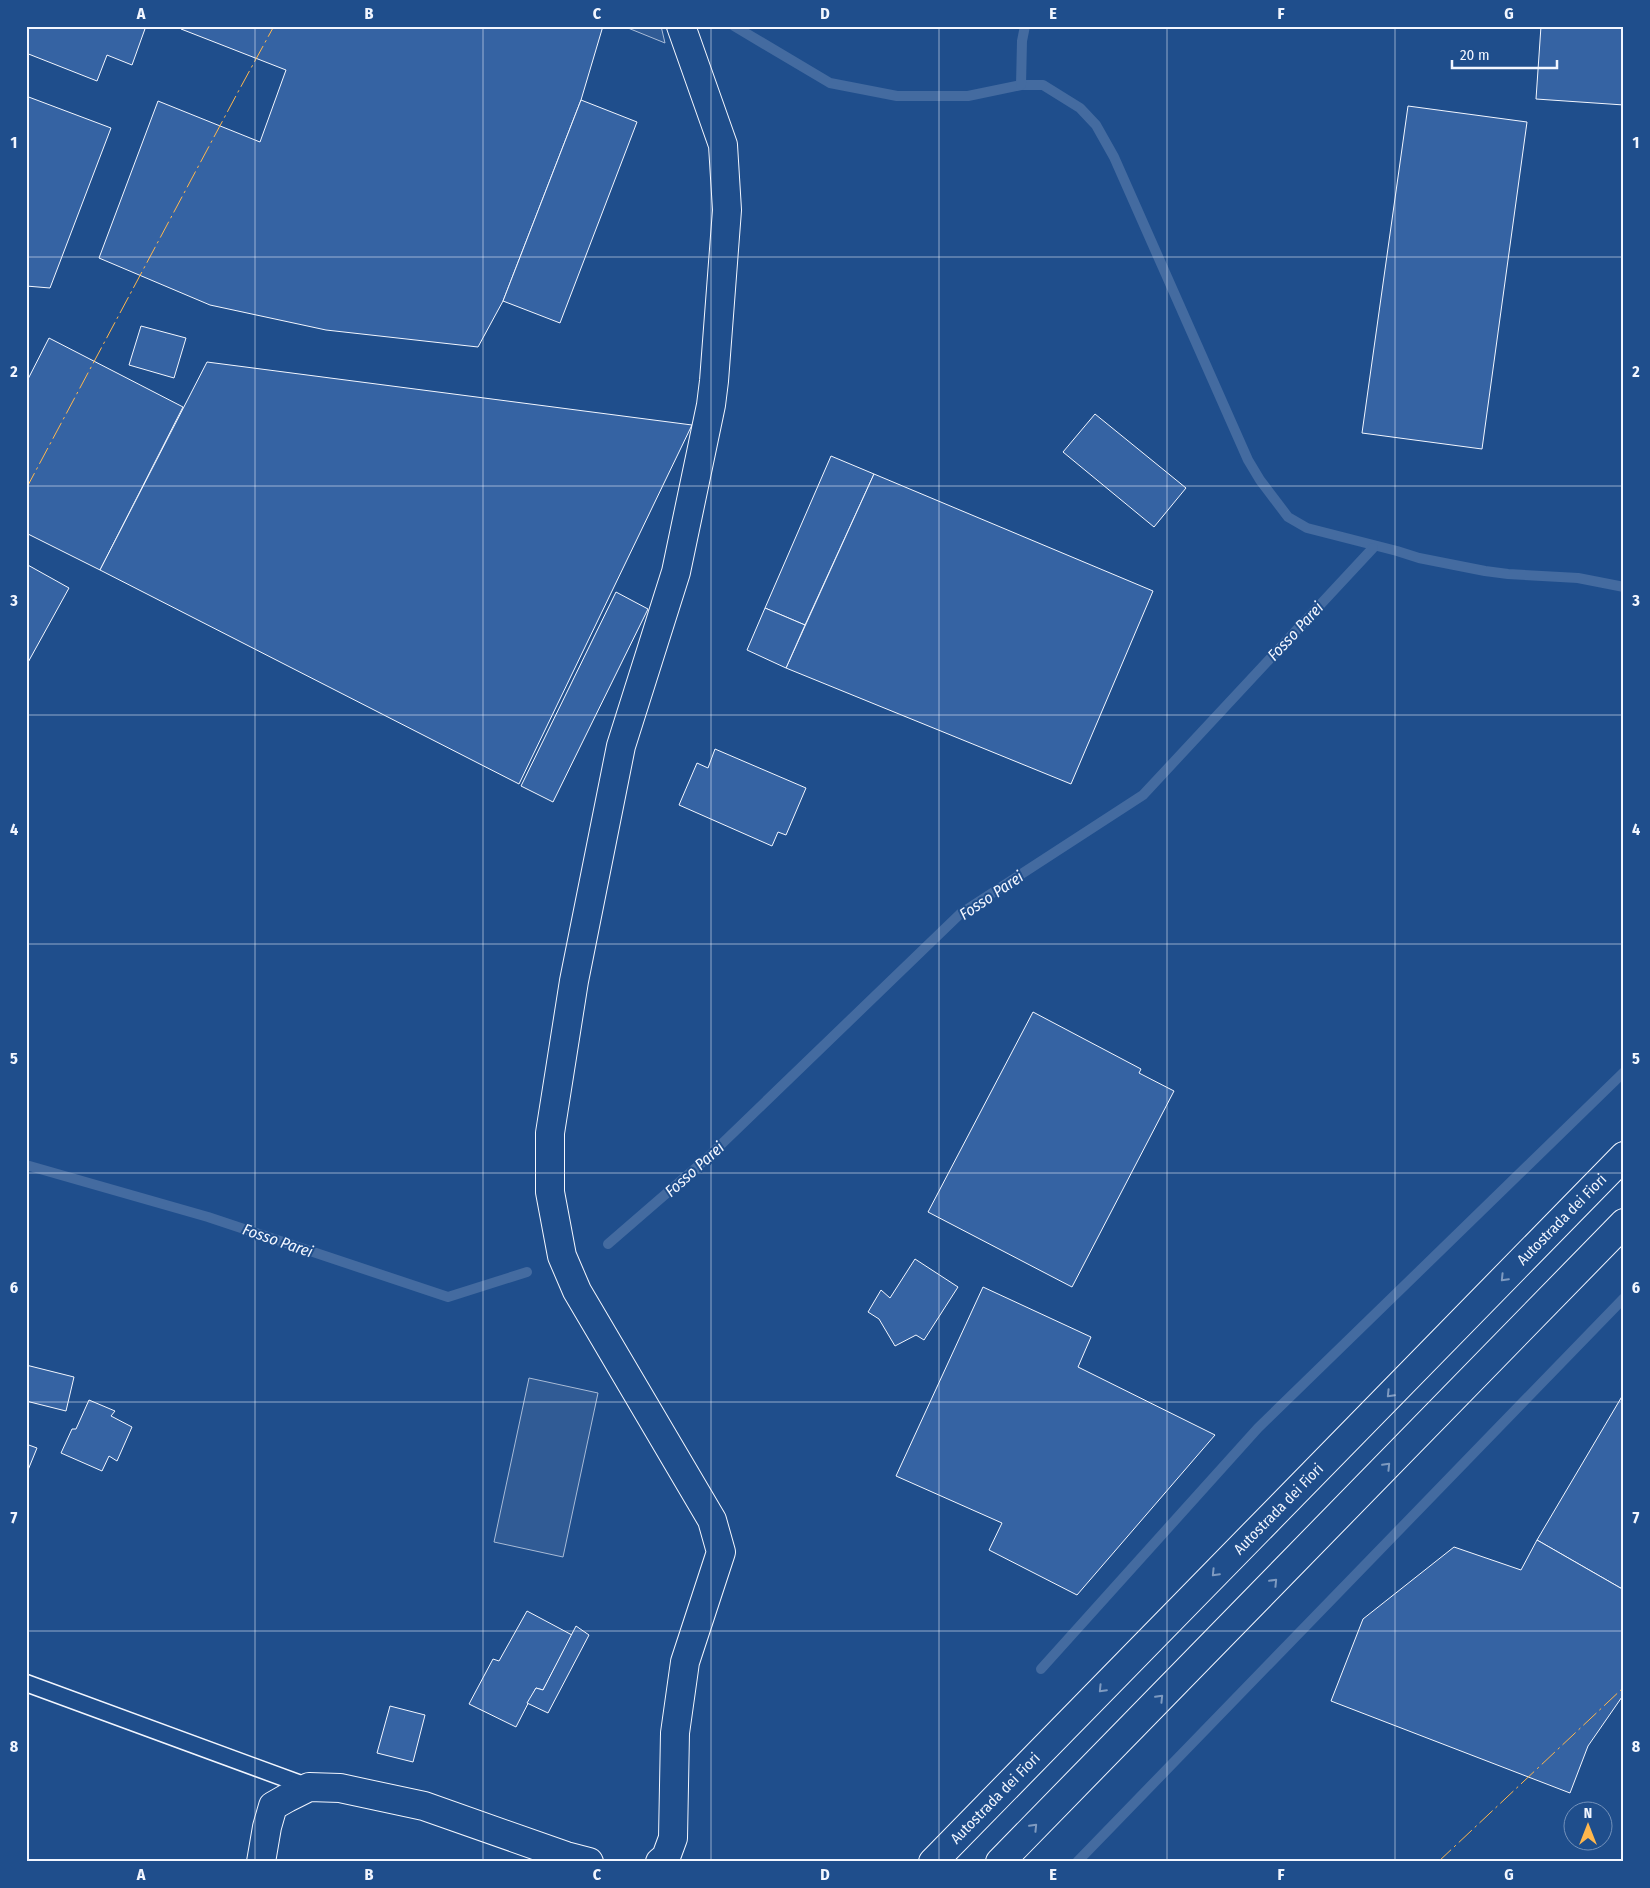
<svg xmlns="http://www.w3.org/2000/svg" width="1650" height="1888" font-family="'Fira Sans Condensed',sans-serif">
<style>
.built{fill:#305b95;stroke:#a8bbd7}
.lines{fill:none;stroke-linecap:round;stroke-linejoin:round}
.stream{stroke:#446ba0;stroke-width:10}
.building{fill:#3563a3;stroke:#f2f6ff}
.lane-casing{stroke:#f2f6ff;stroke-width:19}
.secondary-casing{stroke:#f2f6ff;stroke-width:30}
.highway-casing{stroke:#f2f6ff;stroke-width:30}
.lane{stroke:#1f4e8c;stroke-width:16}
.secondary{stroke:#1f4e8c;stroke-width:28}
.highway{stroke:#1f4e8c;stroke-width:28}
.power{stroke:#ffb74d;stroke-width:1;stroke-dasharray:18 4 2.5 4;stroke-linecap:butt}
.oneway{stroke:#7e9ac0}
.grid{fill:none;stroke:#f2f6ff;stroke-width:1;stroke-opacity:0.55}
.labels{text-anchor:middle;stroke-width:4;stroke-linejoin:round;paint-order:stroke}
.street-label{font-size:15px;fill:#f2f6ff;stroke:#1f4e8c}
.water-label{font-size:16px;font-style:italic;fill:#f2f6ff;stroke:#1f4e8c}
.neatline{fill:none;stroke:#f2f6ff;stroke-width:2}
.grid-label{font-size:16px;text-anchor:middle;font-weight:bold;fill:#f2f6ff}
</style>
<rect width="100%" height="100%" fill="#1f4e8c"/>
<!-- built -->
<g class="built">
<polygon points="623,26 661,26 665,43"/>
<polygon points="529,1378 598,1393 563,1557 494,1542"/>
</g>
<g class="lines">
<!-- stream -->
<g class="stream">
<polyline points="734,26 830,83 897,96 968,96 1021,85 1043,85 1080,108 1096,125 1114,157 1248,460 1260,480 1288,517 1307,528 1397,551 1419,558 1485,571 1508,574 1578,578 1624,587"/>
<polyline points="1021,85 1022,41 1025,26"/>
<polyline points="26,1165 208,1217 448,1297 527,1272"/>
<polyline points="608,1244 705,1160 960,914 1143,795 1373,548"/>
<polyline points="1041,1669 1258,1428 1624,1072"/>
<polyline points="1077,1862 1624,1298"/>
</g>
</g>
<!-- building -->
<g class="building">
<polygon points="26,26 146,26 132,65 107,55 97,81 26,53"/>
<polygon points="182,26 603,26 581,100 503,301 478,347 326,330 210,305 99,258 158,101 260,142 286,70 181,29"/>
<polygon points="1541,26 1624,26 1624,105 1536,99"/>
<polygon points="26,96 111,128 50,288 26,286"/>
<polygon points="581,100 637,122 560,323 503,301"/>
<polygon points="1408,106 1527,122 1482,449 1362,433"/>
<polygon points="141,326 186,338 174,378 129,365"/>
<polygon points="49,338 183,407 100,570 26,533 26,383"/>
<polygon points="207,362 692,425 519,784 100,570"/>
<polygon points="1095,414 1186,488 1154,527 1063,452"/>
<polygon points="831,456 874,474 805,625 765,608"/>
<polygon points="874,474 1153,591 1071,784 786,668"/>
<polygon points="26,564 69,588 26,666"/>
<polygon points="616,592 648,609 553,802 521,786"/>
<polygon points="765,608 805,625 786,668 747,650"/>
<polygon points="715,749 806,788 786,835 778,832 772,846 679,805 697,763 708,768"/>
<polygon points="1033,1012 1141,1069 1139,1073 1174,1091 1072,1287 928,1212"/>
<polygon points="915,1259 958,1287 924,1340 916,1335 895,1346 879,1319 868,1312 881,1290 890,1298"/>
<polygon points="983,1287 1091,1337 1078,1367 1215,1435 1077,1595 989,1550 1002,1523 896,1476"/>
<polygon points="26,1365 74,1377 66,1411 26,1401"/>
<polygon points="1624,1393 1624,1590 1537,1540"/>
<polygon points="89,1400 115,1411 111,1416 132,1427 117,1461 109,1456 102,1471 61,1453 72,1429 76,1429"/>
<polygon points="26,1444 37,1448 26,1475"/>
<polygon points="1537,1540 1624,1590 1624,1694 1588,1746 1570,1793 1331,1701 1363,1619 1454,1547 1521,1570"/>
<polygon points="527,1611 572,1635 543,1690 536,1688 516,1727 469,1704 493,1659 499,1661"/>
<polygon points="576,1626 589,1635 548,1713 527,1703 536,1688 543,1690"/>
<polygon points="390,1706 425,1715 413,1762 377,1753"/>
</g>
<g class="lines">
<defs>
<polyline id="lane" points="26,1683 309,1787"/>
<g id="secondary">
<polyline points="261,1862 267,1827 273,1806 287,1798 309,1787 340,1788 424,1806 566,1856 589,1862"/>
<polyline points="660,1862 666,1857 673,1838 675,1733 685,1662 721,1552 712,1520 577,1291 562,1256 550,1192 550,1133 574,981 621,746 676,572 711,405 714,381 727,210 723,145 681,26"/>
</g>
<g id="highway">
<path id="s1" d="M933,1862L1624,1156"/>
<polyline points="1000,1862 1624,1223"/>
</g>
</defs>
<!-- lane casing -->
<use href="#lane" class="lane-casing"/>
<!-- secondary casing -->
<use href="#secondary" class="secondary-casing"/>
<!-- highway casing -->
<use href="#highway" class="highway-casing"/>
<!-- lane -->
<use href="#lane" class="lane"/>
<!-- secondary -->
<use href="#secondary" class="secondary"/>
<!-- highway -->
<use href="#highway" class="highway"/>
<!-- power -->
<g class="power">
<polyline points="26,489 238,92 274,26"/>
<polyline points="1438,1862 1624,1687"/>
</g>
</g>
<!-- one-way arrows -->
<defs><path id="oneway-chevron" d="M-2-3.5L2.5 0L-2 3.5" fill="none" stroke-width="1.6" stroke-linecap="round" stroke-linejoin="round" transform="scale(1.25)"/></defs>
<g class="oneway">
<use href="#oneway-chevron" transform="translate(1504 1278) rotate(134)"/>
<use href="#oneway-chevron" transform="translate(1390 1394) rotate(134)"/>
<use href="#oneway-chevron" transform="translate(1387 1466) rotate(-46)"/>
<use href="#oneway-chevron" transform="translate(1215 1573) rotate(134)"/>
<use href="#oneway-chevron" transform="translate(1274 1582) rotate(-46)"/>
<use href="#oneway-chevron" transform="translate(1102 1689) rotate(134)"/>
<use href="#oneway-chevron" transform="translate(1160 1698) rotate(-46)"/>
<use href="#oneway-chevron" transform="translate(1034 1827) rotate(-46)"/>
</g>
<!-- grid -->
<path class="grid" d="M255,26V1862M483,26V1862M711,26V1862M939,26V1862M1167,26V1862M1395,26V1862M26,257H1624M26,486H1624M26,715H1624M26,944H1624M26,1173H1624M26,1402H1624M26,1631H1624"/>
<g class="labels">
<!-- street labels -->
<g class="street-label">
<text dy="5" stroke="none"><textPath href="#s1" startOffset="899">Autostrada dei Fiori</textPath></text>
<text dy="5" stroke="none"><textPath href="#s1" startOffset="494">Autostrada dei Fiori</textPath></text>
<text dy="5" stroke="none"><textPath href="#s1" startOffset="89">Autostrada dei Fiori</textPath></text>
</g>
<!-- water labels -->
<g class="water-label">
<text transform="translate(1295 631) rotate(-47)" y="6">Fosso Parei</text>
<text transform="translate(991 895) rotate(-34)" y="6">Fosso Parei</text>
<text transform="translate(694 1169) rotate(-42)" y="6">Fosso Parei</text>
<text transform="translate(278 1240) rotate(19)" y="6">Fosso Parei</text>
</g>
</g>
<!-- border -->
<rect width="1650" height="1888" fill="none" stroke="#1f4e8c" stroke-width="55"/>
<!-- north arrow -->
<g transform="translate(1588 1826)"><circle r="24" fill="#1f4e8c" stroke="#7391ba"/>
<path d="M0-4L9 19L0 12L-9 19Z" fill="#ffb74d"/>
<text y="-8" font-size="14" font-weight="bold" text-anchor="middle" fill="#f2f6ff">N</text>
</g>
<!-- scale -->
<path d="M1452 60v8h105v-8" fill="none" stroke="#f2f6ff" stroke-width="2.5"/>
<text x="1460" y="60" font-size="15" fill="#f2f6ff" stroke="#1f4e8c" stroke-width="4" paint-order="stroke">20 m</text>
<rect x="28" y="28" width="1594" height="1832" class="neatline"/>
<g class="grid-label">
<text x="141" y="19">A</text>
<text x="369" y="19">B</text>
<text x="597" y="19">C</text>
<text x="825" y="19">D</text>
<text x="1053" y="19">E</text>
<text x="1281" y="19">F</text>
<text x="1509" y="19">G</text>
<text x="14" y="148">1</text>
<text x="1636" y="148">1</text>
<text x="14" y="377">2</text>
<text x="1636" y="377">2</text>
<text x="14" y="606">3</text>
<text x="1636" y="606">3</text>
<text x="14" y="835">4</text>
<text x="1636" y="835">4</text>
<text x="14" y="1064">5</text>
<text x="1636" y="1064">5</text>
<text x="14" y="1293">6</text>
<text x="1636" y="1293">6</text>
<text x="14" y="1523">7</text>
<text x="1636" y="1523">7</text>
<text x="14" y="1752">8</text>
<text x="1636" y="1752">8</text>
<text x="141" y="1880">A</text>
<text x="369" y="1880">B</text>
<text x="597" y="1880">C</text>
<text x="825" y="1880">D</text>
<text x="1053" y="1880">E</text>
<text x="1281" y="1880">F</text>
<text x="1509" y="1880">G</text>
</g>
</svg>
